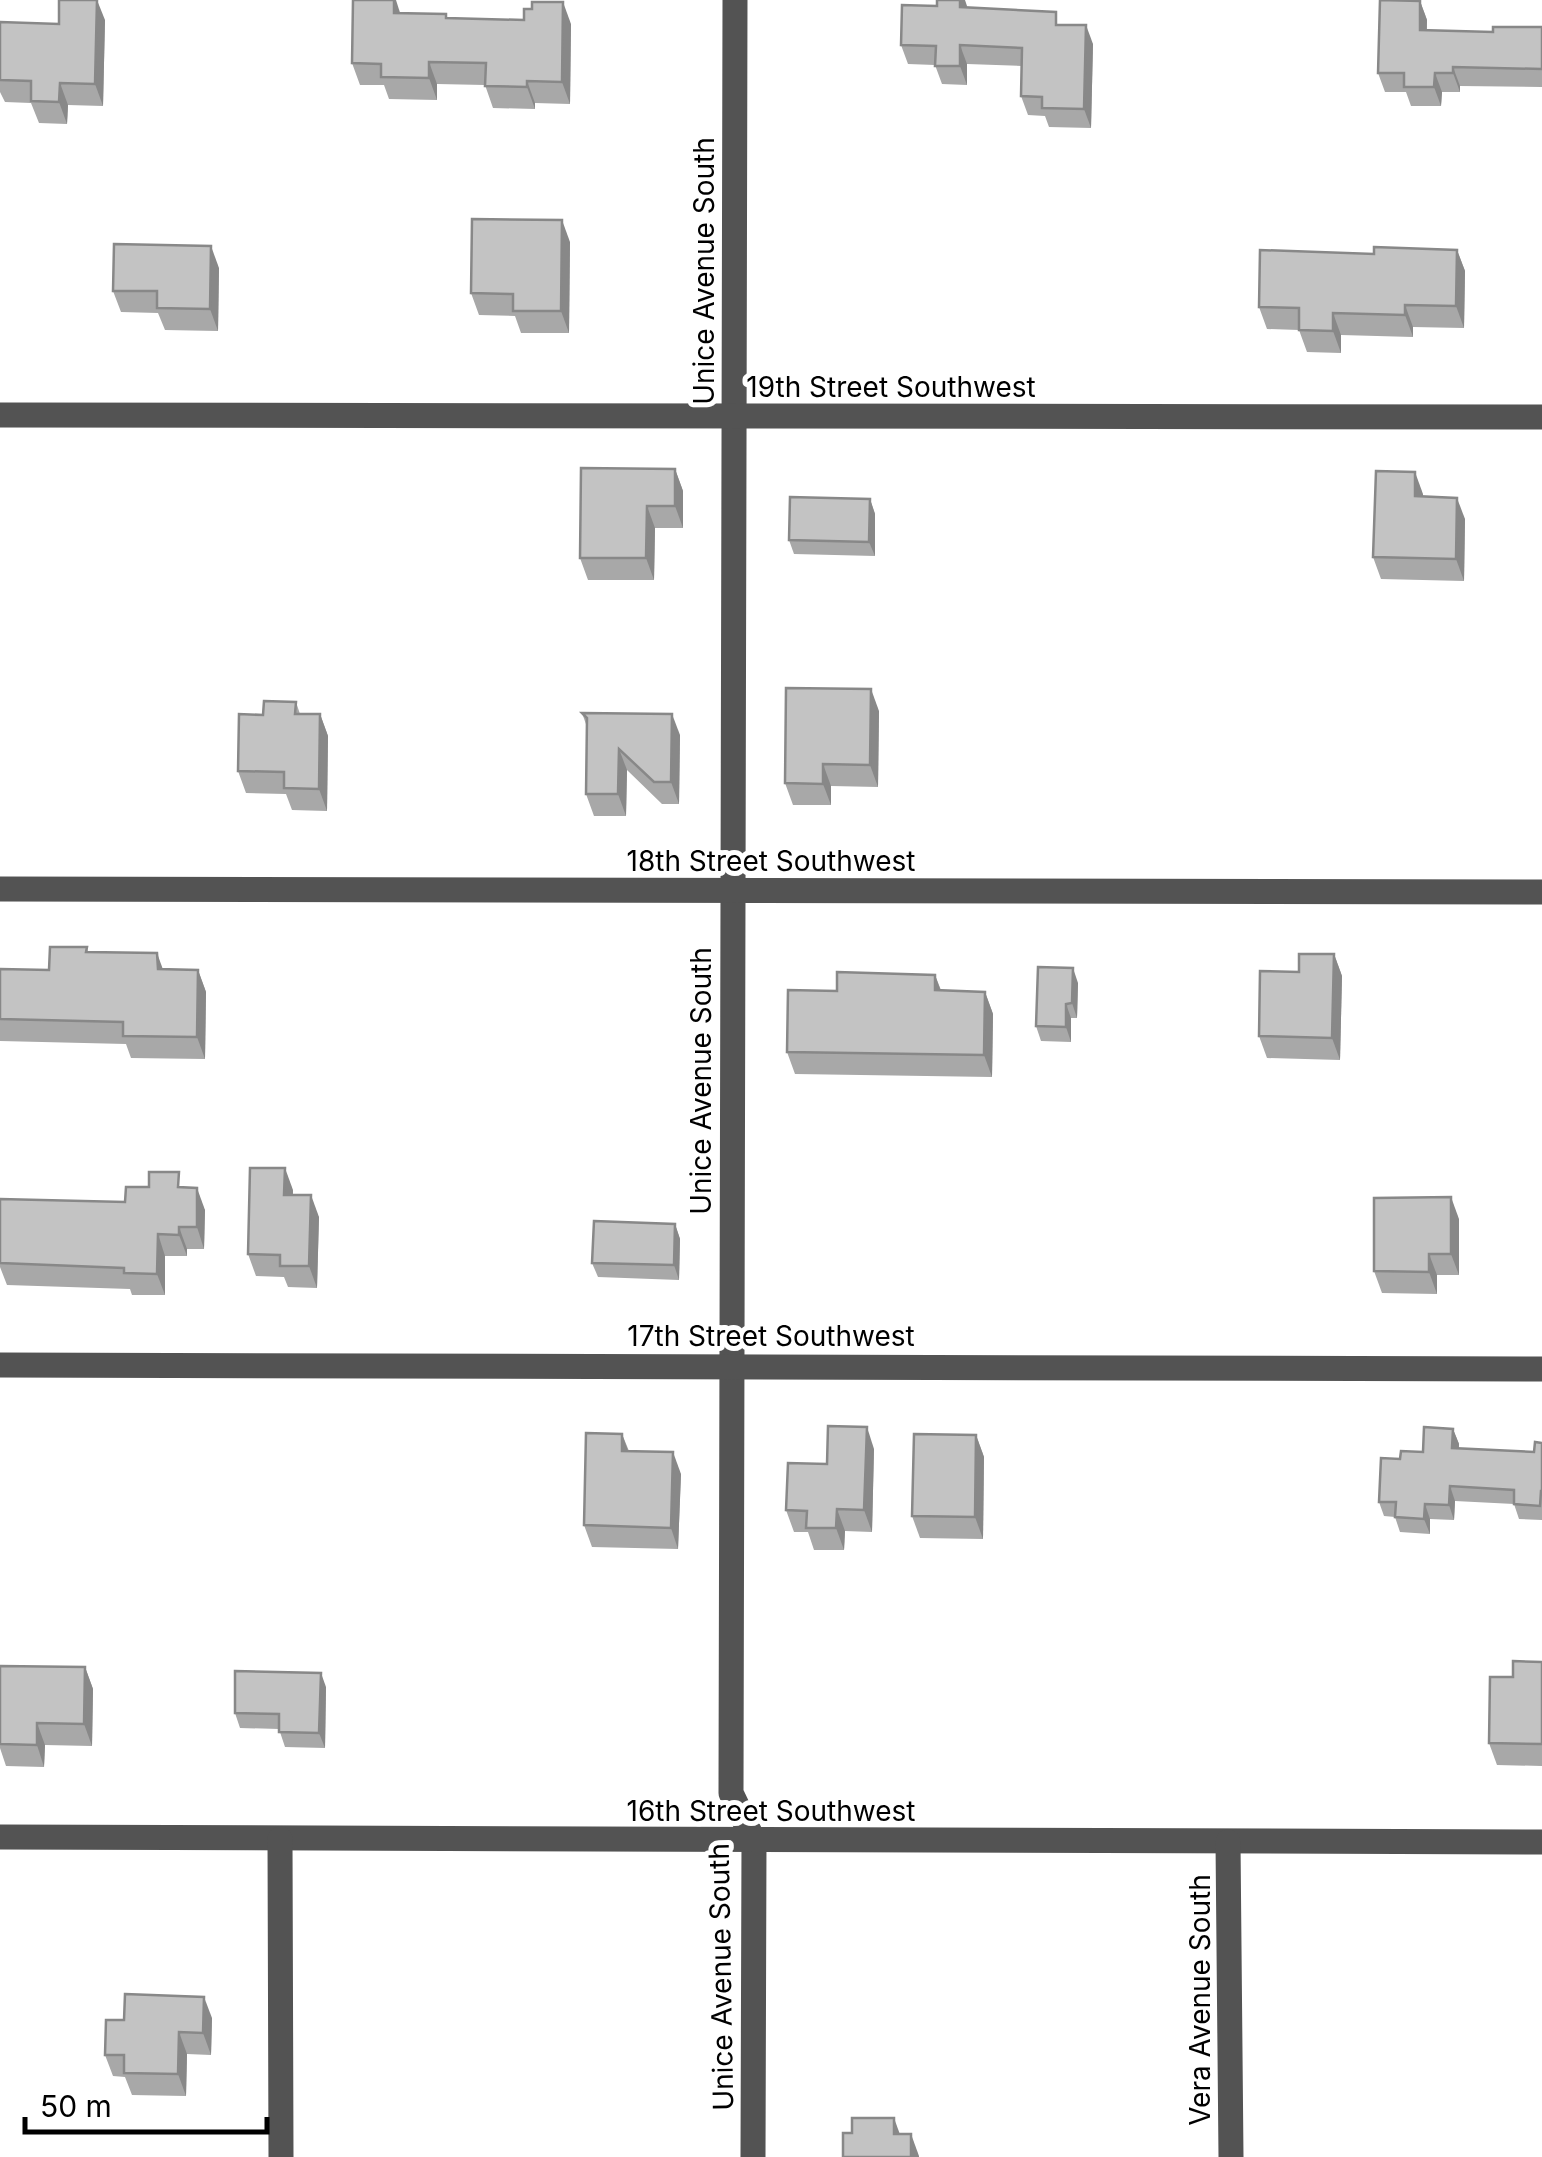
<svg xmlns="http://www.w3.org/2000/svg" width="1542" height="2157" font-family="Inter,sans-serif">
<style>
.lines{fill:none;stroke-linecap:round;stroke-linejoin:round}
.minor{stroke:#535353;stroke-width:25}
.wall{fill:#a8a8a8}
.shaded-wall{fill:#888}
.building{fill:#c3c3c3;stroke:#888;stroke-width:2.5}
.labels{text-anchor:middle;stroke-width:10;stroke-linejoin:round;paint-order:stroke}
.street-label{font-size:28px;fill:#000;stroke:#fff}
</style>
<rect width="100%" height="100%" fill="#fff"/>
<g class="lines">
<!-- minor -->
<g class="minor">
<polyline points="735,0 731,1793 754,1841 753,2157"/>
<polyline points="0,415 1542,417"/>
<polyline points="0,889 1542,892"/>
<polyline points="0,1365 1542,1369"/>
<polyline points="0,1837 1542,1842"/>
<polyline points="280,1839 281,2157"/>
<polyline points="1228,1842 1231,2157"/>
</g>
</g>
<!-- wall -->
<g class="wall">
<polygon points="1420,1 1427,20 1427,30 1493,32 1542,27 1542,87 1460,86 1460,92 1442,92 1441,106 1411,106 1406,92 1385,92 1378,73"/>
<polygon points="937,6 967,7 1061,25 1093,44 1091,128 1049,127 1045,116 1028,115 1021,96 1022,66 967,64 967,85 942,84 935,65 908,64 901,45"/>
<polygon points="401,13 447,18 571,24 570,104 535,103 535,109 493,108 485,85 437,84 437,100 389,99 384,85 360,85 352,63"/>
<polygon points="105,20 103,106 68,105 67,124 39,123 31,103 5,102 0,92 0,22 59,24"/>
<polygon points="570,242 569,333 521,333 515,316 479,315 471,293"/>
<polygon points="1457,250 1465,271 1464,328 1413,327 1413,337 1341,335 1341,353 1307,352 1299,330 1267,329 1259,307 1374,254"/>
<polygon points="219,268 218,331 165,330 158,313 121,312 113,291"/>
<polygon points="675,469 683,491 683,528 655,528 654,580 588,580 580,558"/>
<polygon points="1423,494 1423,497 1465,519 1464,581 1381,579 1373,557"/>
<polygon points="870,499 875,514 875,556 794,554 789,540"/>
<polygon points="296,702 300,714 320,714 328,736 327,811 292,810 286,794 246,793 238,771 263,715"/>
<polygon points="879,711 878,787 831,786 831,805 793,805 785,783"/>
<polygon points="582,713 680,735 679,804 662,804 627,770 626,816 594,816 586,794 587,727"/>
<polygon points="87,947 88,952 163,969 198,970 206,992 205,1059 131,1058 126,1044 0,1041 0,969 49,970"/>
<polygon points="1334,954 1342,976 1340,1060 1267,1058 1259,1036 1299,972"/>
<polygon points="935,975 941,990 985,992 993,1014 992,1077 795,1074 787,1052 837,991"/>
<polygon points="1078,983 1077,1018 1071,1018 1071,1042 1041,1041 1036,1026"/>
<polygon points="149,1187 184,1188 205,1210 204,1249 187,1249 187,1256 165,1256 165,1295 132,1295 130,1289 7,1285 0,1267 0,1199 125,1202"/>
<polygon points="293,1190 293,1195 319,1217 317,1288 288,1287 284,1277 256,1276 248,1254"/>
<polygon points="1459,1219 1459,1275 1437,1275 1437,1294 1382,1293 1374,1271"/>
<polygon points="675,1224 680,1239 679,1280 598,1277 592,1263"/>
<polygon points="1453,1429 1459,1444 1459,1448 1534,1452 1542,1443 1542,1520 1519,1519 1514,1504 1455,1501 1454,1520 1430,1519 1430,1534 1400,1532 1395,1517 1384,1516 1379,1502 1400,1459 1423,1452"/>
<polygon points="622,1434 629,1451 681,1474 678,1549 592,1547 584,1525"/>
<polygon points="976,1435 984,1457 983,1539 920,1538 912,1516"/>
<polygon points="874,1449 872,1532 845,1531 844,1550 814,1550 808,1532 794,1532 786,1510 827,1464"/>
<polygon points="1542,1662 1542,1766 1497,1765 1489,1743 1513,1677"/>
<polygon points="0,1666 85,1667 93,1689 92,1746 45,1745 44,1767 6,1766 0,1748"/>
<polygon points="326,1687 325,1748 285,1747 279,1729 240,1728 235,1713"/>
<polygon points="212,2018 211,2055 187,2054 186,2096 132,2095 125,2077 113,2076 105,2055"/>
</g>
<!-- shaded-wall -->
<g class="shaded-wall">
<polygon points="97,0 105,20 103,106 95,84"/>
<polygon points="394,0 396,0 402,19 394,13"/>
<polygon points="960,0 965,0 967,6 967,26 960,7"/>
<polygon points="1420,1 1427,20 1426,49 1420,30"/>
<polygon points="563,2 571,24 570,104 562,82"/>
<polygon points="1086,25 1093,44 1091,128 1084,109"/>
<polygon points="960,45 967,64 967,85 960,66"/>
<polygon points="429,62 437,84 437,100 429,78"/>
<polygon points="1453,67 1460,86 1460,92 1453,73"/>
<polygon points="1435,73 1442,92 1441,106 1434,87"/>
<polygon points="527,81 535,103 535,109 527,87"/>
<polygon points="60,83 68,105 67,124 59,102"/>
<polygon points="562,220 570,242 569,333 561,311"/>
<polygon points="211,246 219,268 218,331 210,309"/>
<polygon points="1457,250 1465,271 1464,328 1456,306"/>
<polygon points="1405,305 1413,327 1413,337 1405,315"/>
<polygon points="1333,313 1341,335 1341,353 1333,331"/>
<polygon points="675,469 683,491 683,528 675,506"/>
<polygon points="1415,472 1423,494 1423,518 1415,496"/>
<polygon points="1457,498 1465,519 1464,581 1456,559"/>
<polygon points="870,499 875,514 875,556 869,542"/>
<polygon points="647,506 655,528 654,580 646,558"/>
<polygon points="871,689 879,711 878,787 870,765"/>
<polygon points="320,714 328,736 327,811 319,789"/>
<polygon points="672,714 680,735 679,804 671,782"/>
<polygon points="619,749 627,770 626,816 618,794"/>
<polygon points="823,764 831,786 831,805 823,784"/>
<polygon points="157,953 165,975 158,969"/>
<polygon points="1334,954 1342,976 1340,1060 1332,1038"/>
<polygon points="1073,968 1078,983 1077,1018 1072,1003"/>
<polygon points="198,970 206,992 205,1059 197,1037"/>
<polygon points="935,975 943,997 935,990"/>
<polygon points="985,992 993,1014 992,1077 984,1055"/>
<polygon points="1066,1004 1071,1018 1071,1042 1066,1027"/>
<polygon points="285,1168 293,1190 292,1217 284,1195"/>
<polygon points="197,1188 205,1210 204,1249 197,1227"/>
<polygon points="311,1195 319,1217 317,1288 309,1266"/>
<polygon points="1451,1197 1459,1219 1459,1275 1451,1254"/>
<polygon points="675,1224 680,1239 679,1280 674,1265"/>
<polygon points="179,1227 187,1249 187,1256 179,1235"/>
<polygon points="158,1234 165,1256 165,1295 157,1274"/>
<polygon points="1429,1254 1437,1275 1437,1294 1429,1272"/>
<polygon points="867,1427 874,1449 872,1532 864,1510"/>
<polygon points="1453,1429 1459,1444 1458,1463 1452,1448"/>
<polygon points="622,1434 630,1456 622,1451"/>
<polygon points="976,1435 984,1457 983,1539 975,1517"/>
<polygon points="673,1452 681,1474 678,1549 671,1528"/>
<polygon points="1450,1486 1455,1501 1454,1520 1449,1505"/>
<polygon points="1425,1504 1430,1519 1430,1534 1424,1519"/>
<polygon points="837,1509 845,1531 844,1550 836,1528"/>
<polygon points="85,1667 93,1689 92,1746 84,1724"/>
<polygon points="321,1673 326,1687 325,1748 319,1733"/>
<polygon points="37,1723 45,1745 44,1767 37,1745"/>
<polygon points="204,1997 212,2018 211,2055 203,2033"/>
<polygon points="179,2032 187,2054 186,2096 178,2074"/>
<polygon points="894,2118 902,2140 894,2134"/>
<polygon points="911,2134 919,2156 919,2157 911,2157"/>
</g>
<!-- building -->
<g class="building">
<polygon points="59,0 97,0 95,84 60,83 59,102 31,101 31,81 0,80 0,22 59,24"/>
<polygon points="353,0 394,0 394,13 446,14 446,18 524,20 524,9 532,9 532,2 563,2 562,82 527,81 527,87 485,86 486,63 429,62 429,78 381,77 381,64 352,63"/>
<polygon points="937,0 960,0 960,7 1056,12 1056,25 1086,25 1084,109 1042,108 1042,97 1021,96 1022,48 960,45 960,66 935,66 936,46 901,45 902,5 937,6"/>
<polygon points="1380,0 1420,1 1420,30 1493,32 1493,27 1542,27 1542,69 1453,67 1453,73 1435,73 1434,87 1404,87 1404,73 1378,73"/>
<polygon points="472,219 562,220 561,311 513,311 513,294 471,293"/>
<polygon points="114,244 211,246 210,309 157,308 157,291 113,291"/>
<polygon points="1374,247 1457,250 1456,306 1405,305 1405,315 1333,313 1333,331 1299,330 1299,308 1259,307 1260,250 1374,254"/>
<polygon points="581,468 675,469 675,506 647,506 646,558 580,558"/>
<polygon points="1376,471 1415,472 1415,496 1457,498 1456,559 1373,557"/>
<polygon points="790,497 870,499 869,542 789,540"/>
<polygon points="786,688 871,689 870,765 823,764 823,784 785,783"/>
<polygon points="264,701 296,702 295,714 320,714 319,789 284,788 284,772 238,771 239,714 263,715"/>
<polygon points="582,713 672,714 671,782 654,782 619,749 618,794 586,794 587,718"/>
<polygon points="50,947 87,947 86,952 157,953 158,969 198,970 197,1037 123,1036 123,1022 0,1019 0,969 49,970"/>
<polygon points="1299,954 1334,954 1332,1038 1259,1036 1260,971 1299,972"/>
<polygon points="1038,967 1073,968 1072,1003 1066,1004 1066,1027 1036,1026"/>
<polygon points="837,972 935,975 935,990 985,992 984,1055 787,1052 788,990 837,991"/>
<polygon points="250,1168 285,1168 284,1195 311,1195 309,1266 280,1266 280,1255 248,1254"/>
<polygon points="149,1172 179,1172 178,1187 197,1188 197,1227 179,1227 179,1235 158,1234 157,1274 124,1273 124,1268 0,1263 0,1199 125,1202 126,1187 149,1187"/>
<polygon points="1451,1197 1451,1254 1429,1254 1429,1272 1374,1271 1374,1198"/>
<polygon points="594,1221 675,1224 674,1265 592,1263"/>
<polygon points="828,1426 867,1427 864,1510 837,1509 836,1528 806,1528 807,1511 786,1510 788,1463 827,1464"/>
<polygon points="1424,1427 1453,1429 1452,1448 1534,1452 1535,1442 1542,1443 1542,1491 1541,1491 1540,1506 1514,1504 1514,1490 1450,1486 1449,1505 1425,1504 1424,1519 1395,1517 1396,1502 1379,1502 1381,1458 1400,1459 1401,1451 1423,1452"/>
<polygon points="586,1433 622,1434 622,1451 673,1452 671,1528 584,1525"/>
<polygon points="914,1434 976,1435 975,1517 912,1516"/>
<polygon points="1513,1661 1542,1662 1542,1744 1489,1743 1490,1677 1513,1677"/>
<polygon points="0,1666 85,1667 84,1724 37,1723 37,1745 0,1744"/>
<polygon points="235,1671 321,1673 319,1733 279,1732 279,1714 235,1713"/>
<polygon points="125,1994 204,1997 203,2033 179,2032 178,2074 124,2073 124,2055 105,2055 106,2020 124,2020"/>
<polygon points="852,2118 894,2118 894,2134 911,2134 911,2157 843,2157 843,2133 852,2133"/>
</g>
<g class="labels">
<!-- street labels -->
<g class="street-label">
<text transform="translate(704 271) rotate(-90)" y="10">Unice Avenue South</text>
<text x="891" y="397">19th Street Southwest</text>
<text x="771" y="871">18th Street Southwest</text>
<text transform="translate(701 1081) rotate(-90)" y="10">Unice Avenue South</text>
<text x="771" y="1346">17th Street Southwest</text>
<text x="771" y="1821">16th Street Southwest</text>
<text transform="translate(721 1977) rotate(-91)" y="10">Unice Avenue South</text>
<text transform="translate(1200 2000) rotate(-90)" y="10">Vera Avenue South</text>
</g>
</g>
<!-- scale -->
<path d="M25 2117v15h242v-15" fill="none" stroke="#000000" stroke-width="5"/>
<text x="40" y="2117" font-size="30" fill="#000000" stroke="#ffffff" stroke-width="8" paint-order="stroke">50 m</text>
</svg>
